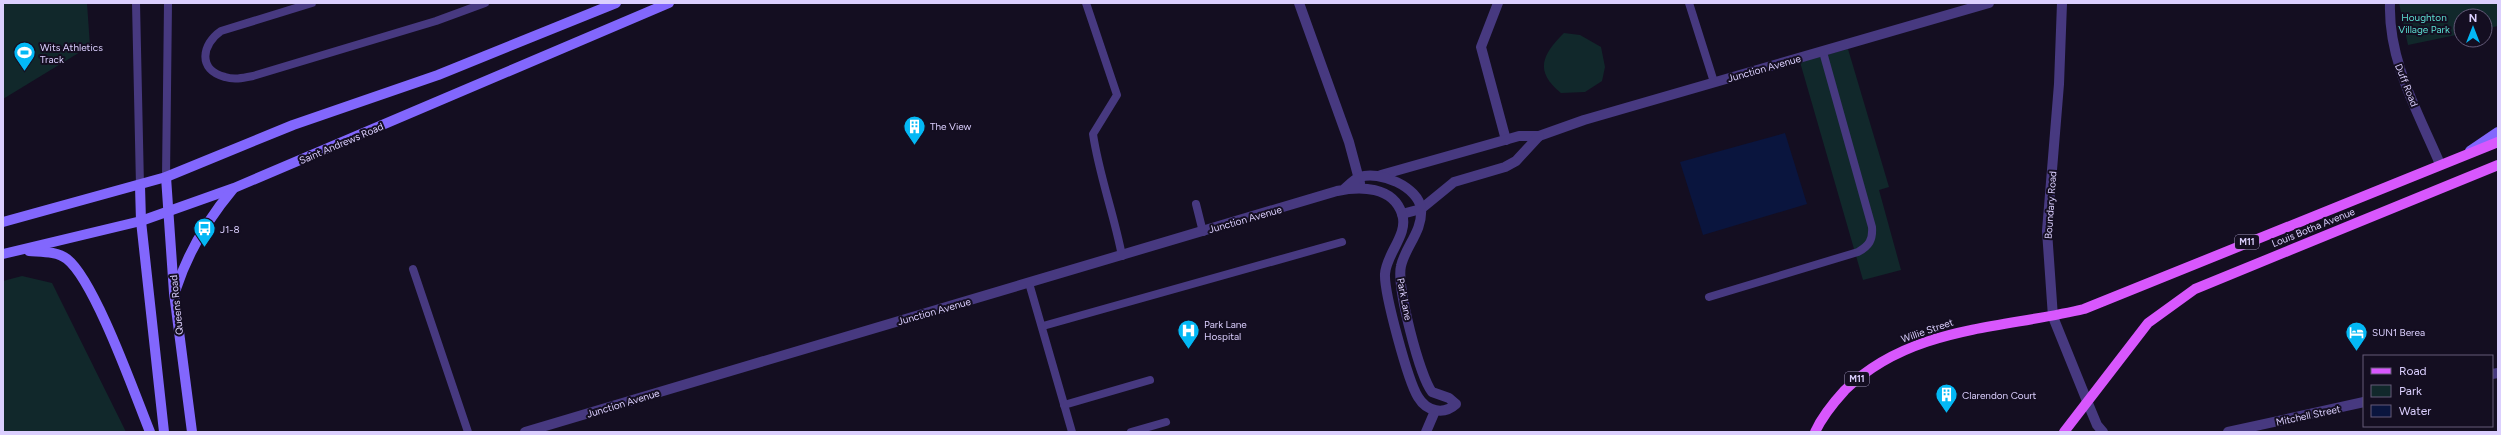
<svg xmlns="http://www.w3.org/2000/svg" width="2501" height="435" font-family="Figtree,sans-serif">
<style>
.green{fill:#11282b}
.water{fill:#0a153e}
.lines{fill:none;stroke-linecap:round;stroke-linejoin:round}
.lane{stroke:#473980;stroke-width:8}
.street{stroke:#473980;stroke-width:10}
.secondary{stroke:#8267fd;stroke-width:10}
.primary{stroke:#d857fd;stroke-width:10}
.labels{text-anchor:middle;stroke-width:4;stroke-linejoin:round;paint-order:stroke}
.shield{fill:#140e21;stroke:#9f95bc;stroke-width:1}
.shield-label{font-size:9px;font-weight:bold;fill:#dbcffe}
.park-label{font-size:10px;fill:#5cddd1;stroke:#140e21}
.poi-label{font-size:10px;fill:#dbcffe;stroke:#140e21;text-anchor:start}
.street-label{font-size:10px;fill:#dbcffe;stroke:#140e21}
</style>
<rect width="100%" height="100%" fill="#140e21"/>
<!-- green -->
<g class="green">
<polygon points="3,3 87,3 90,46 3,99"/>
<polygon points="2399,3 2498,3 2498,26 2485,29 2485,16 2461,16 2461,34 2408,45"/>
<path d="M1564,33L1580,35L1601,47L1605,67L1602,81L1585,92L1561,93C1534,71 1542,55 1564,33Z"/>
<polygon points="1848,49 1889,187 1879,190 1901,270 1863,280 1800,62"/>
<polygon points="22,276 52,283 126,432 3,432 3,281"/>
</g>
<!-- water -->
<polygon class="water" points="1785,133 1807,204 1703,235 1680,162"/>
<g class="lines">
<!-- lane -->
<g class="lane">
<polyline points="136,3 140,186"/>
<path d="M312,3L221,31C202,44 197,70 225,77C234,80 243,78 253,76L436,21L485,3"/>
<path d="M1086,3L1117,95L1093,134C1099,175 1114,214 1122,256"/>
<polyline points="1689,3 1714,82"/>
<polyline points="166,177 168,3"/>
<polyline points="1196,204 1203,232"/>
<polyline points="413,269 468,432"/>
<polyline points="1029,283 1072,432"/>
<path d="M1709,297L1858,252C1869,246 1873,240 1872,227L1823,52"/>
<polyline points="1043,326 1342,242"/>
<polyline points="1064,405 1150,380"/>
<polyline points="1131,432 1166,422"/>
</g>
<!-- street -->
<g class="street">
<polyline points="1299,3 1349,142 1360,183"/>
<polyline points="1498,3 1481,47 1506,140"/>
<polyline points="2062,3 2059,84 2047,231 2053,317 2087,401 2097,425 2103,432"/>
<path d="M2390,3C2388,61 2418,112 2440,164"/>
<polyline points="1381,175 1519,136 1539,136 1584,120 1989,3"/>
<polyline points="1402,214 1421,209 1454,182 1505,167 1516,161 1539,136"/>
<polyline points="2492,374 2498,373"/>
<path d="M525,432L1337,191C1360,186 1393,186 1402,214C1409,234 1386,254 1385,274C1384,293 1408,381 1418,397C1427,412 1444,415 1456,404L1449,398L1432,392C1420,377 1396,286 1401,266C1405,247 1423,231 1421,209C1419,187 1379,170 1360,177C1354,179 1348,186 1343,190"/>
<polyline points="1426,432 1435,411"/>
<polyline points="2228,432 2364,402"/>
</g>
<!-- secondary -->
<g class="secondary">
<polyline points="2470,151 2498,132"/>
<polyline points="166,177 174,293 192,432"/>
<polyline points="140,186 141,221 164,432"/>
<polyline points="3,222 166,177 293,125 438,75 616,3"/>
<path d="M29,251C41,252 57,251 67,259C95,281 135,395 150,432"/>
<polyline points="3,254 141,221 234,188 669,3"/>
<path d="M176,289C188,252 208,219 233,189"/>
</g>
<!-- primary -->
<g class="primary">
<path d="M1815,432C1822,417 1834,402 1845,390C1910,326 2001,329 2084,309L2498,142"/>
<polyline points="2064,432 2148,323 2195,289 2498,165"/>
</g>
</g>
<!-- icons -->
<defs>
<symbol id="stadium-pin" viewBox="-11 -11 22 30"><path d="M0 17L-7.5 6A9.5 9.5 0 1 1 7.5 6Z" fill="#03b8f5" stroke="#140e21"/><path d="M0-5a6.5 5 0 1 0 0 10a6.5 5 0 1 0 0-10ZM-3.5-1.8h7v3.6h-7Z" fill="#fff"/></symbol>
<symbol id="building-pin" viewBox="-11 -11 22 30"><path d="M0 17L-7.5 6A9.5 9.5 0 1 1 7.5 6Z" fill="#03b8f5" stroke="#140e21"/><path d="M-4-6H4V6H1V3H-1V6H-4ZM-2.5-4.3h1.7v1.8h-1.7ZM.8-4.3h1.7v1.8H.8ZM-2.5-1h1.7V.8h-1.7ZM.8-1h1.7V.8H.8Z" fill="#fff"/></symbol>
<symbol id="bus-pin" viewBox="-11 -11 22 30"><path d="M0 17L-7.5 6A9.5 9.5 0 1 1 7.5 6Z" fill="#03b8f5" stroke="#140e21"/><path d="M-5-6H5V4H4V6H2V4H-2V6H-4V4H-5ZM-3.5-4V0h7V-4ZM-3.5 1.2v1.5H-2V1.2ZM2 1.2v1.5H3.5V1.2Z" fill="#fff"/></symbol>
<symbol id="hospital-pin" viewBox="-11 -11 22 30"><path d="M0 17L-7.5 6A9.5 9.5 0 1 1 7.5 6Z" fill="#03b8f5" stroke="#140e21"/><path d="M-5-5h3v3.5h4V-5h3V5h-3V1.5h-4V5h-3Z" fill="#fff"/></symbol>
<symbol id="hotel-pin" viewBox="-11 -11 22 30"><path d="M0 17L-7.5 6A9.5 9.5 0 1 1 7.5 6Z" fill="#03b8f5" stroke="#140e21"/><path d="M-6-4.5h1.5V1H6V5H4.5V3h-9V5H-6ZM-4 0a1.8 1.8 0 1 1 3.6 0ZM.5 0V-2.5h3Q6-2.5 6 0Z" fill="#fff"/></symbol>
</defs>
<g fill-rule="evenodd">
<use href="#stadium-pin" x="12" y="40" width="25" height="34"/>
<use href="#building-pin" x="902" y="114" width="25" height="34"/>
<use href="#bus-pin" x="192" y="216" width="25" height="34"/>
<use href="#hospital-pin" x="1176" y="318" width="25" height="34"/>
<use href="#hotel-pin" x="2344" y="320" width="25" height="34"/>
<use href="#building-pin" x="1934" y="382" width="25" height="34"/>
</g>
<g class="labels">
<!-- shield labels -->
<g class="shield">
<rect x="2235" y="235" width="24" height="14" rx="3"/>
<rect x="1845" y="372" width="24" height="14" rx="3"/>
</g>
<g class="shield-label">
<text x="2247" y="245">M11</text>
<text x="1857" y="382">M11</text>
</g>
<!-- park labels -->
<g class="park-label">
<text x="2424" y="21">Houghton<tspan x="2424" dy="12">Village Park</tspan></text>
</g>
<!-- poi labels -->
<g class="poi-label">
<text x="40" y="51">Wits Athletics<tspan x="40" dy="12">Track</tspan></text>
<text x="930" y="130">The View</text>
<text x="220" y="233">J1-8</text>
<text x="1204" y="328">Park Lane<tspan x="1204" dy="12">Hospital</tspan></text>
<text x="2372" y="336">SUN1 Berea</text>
<text x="1962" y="399">Clarendon Court</text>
</g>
<!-- street labels -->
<g class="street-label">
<text transform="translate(1764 68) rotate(-16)" y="4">Junction Avenue</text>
<text transform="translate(2407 85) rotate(68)" y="4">Duff Road</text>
<text transform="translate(341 143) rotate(-23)" y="4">Saint Andrews Road</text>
<text transform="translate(2050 205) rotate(-86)" y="4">Boundary Road</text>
<text transform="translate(1245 219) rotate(-16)" y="4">Junction Avenue</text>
<text transform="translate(2313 227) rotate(-22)" y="4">Louis Botha Avenue</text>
<text transform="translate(1405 299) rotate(79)" y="4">Park Lane</text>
<text transform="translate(176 305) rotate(-96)" y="4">Queens Road</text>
<text transform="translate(934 311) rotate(-16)" y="4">Junction Avenue</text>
<text transform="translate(1927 330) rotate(-19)" y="4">Willie Street</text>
<text transform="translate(623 403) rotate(-17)" y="4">Junction Avenue</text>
<text transform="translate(2308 415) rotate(-12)" y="4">Mitchell Street</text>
</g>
</g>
<!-- border -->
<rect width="2501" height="435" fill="none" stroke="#dbcffe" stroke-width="8"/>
<!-- legend -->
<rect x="2363" y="355" width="130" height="72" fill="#140e21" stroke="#645b79"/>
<rect x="2371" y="368" width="20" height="6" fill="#d857fd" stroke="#645b79"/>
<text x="2399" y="375" font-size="12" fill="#dbcffe">Road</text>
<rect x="2371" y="385" width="20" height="12" fill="#11282b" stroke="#645b79"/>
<text x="2399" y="395" font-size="12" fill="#dbcffe">Park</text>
<rect x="2371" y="405" width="20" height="12" fill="#0a153e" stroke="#645b79"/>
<text x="2399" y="415" font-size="12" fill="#dbcffe">Water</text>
<!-- north arrow -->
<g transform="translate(2473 28)"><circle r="19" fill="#140e21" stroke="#645b79"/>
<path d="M0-3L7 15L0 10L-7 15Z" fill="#03b8f5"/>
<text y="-6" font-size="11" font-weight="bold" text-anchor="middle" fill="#dbcffe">N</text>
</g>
</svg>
